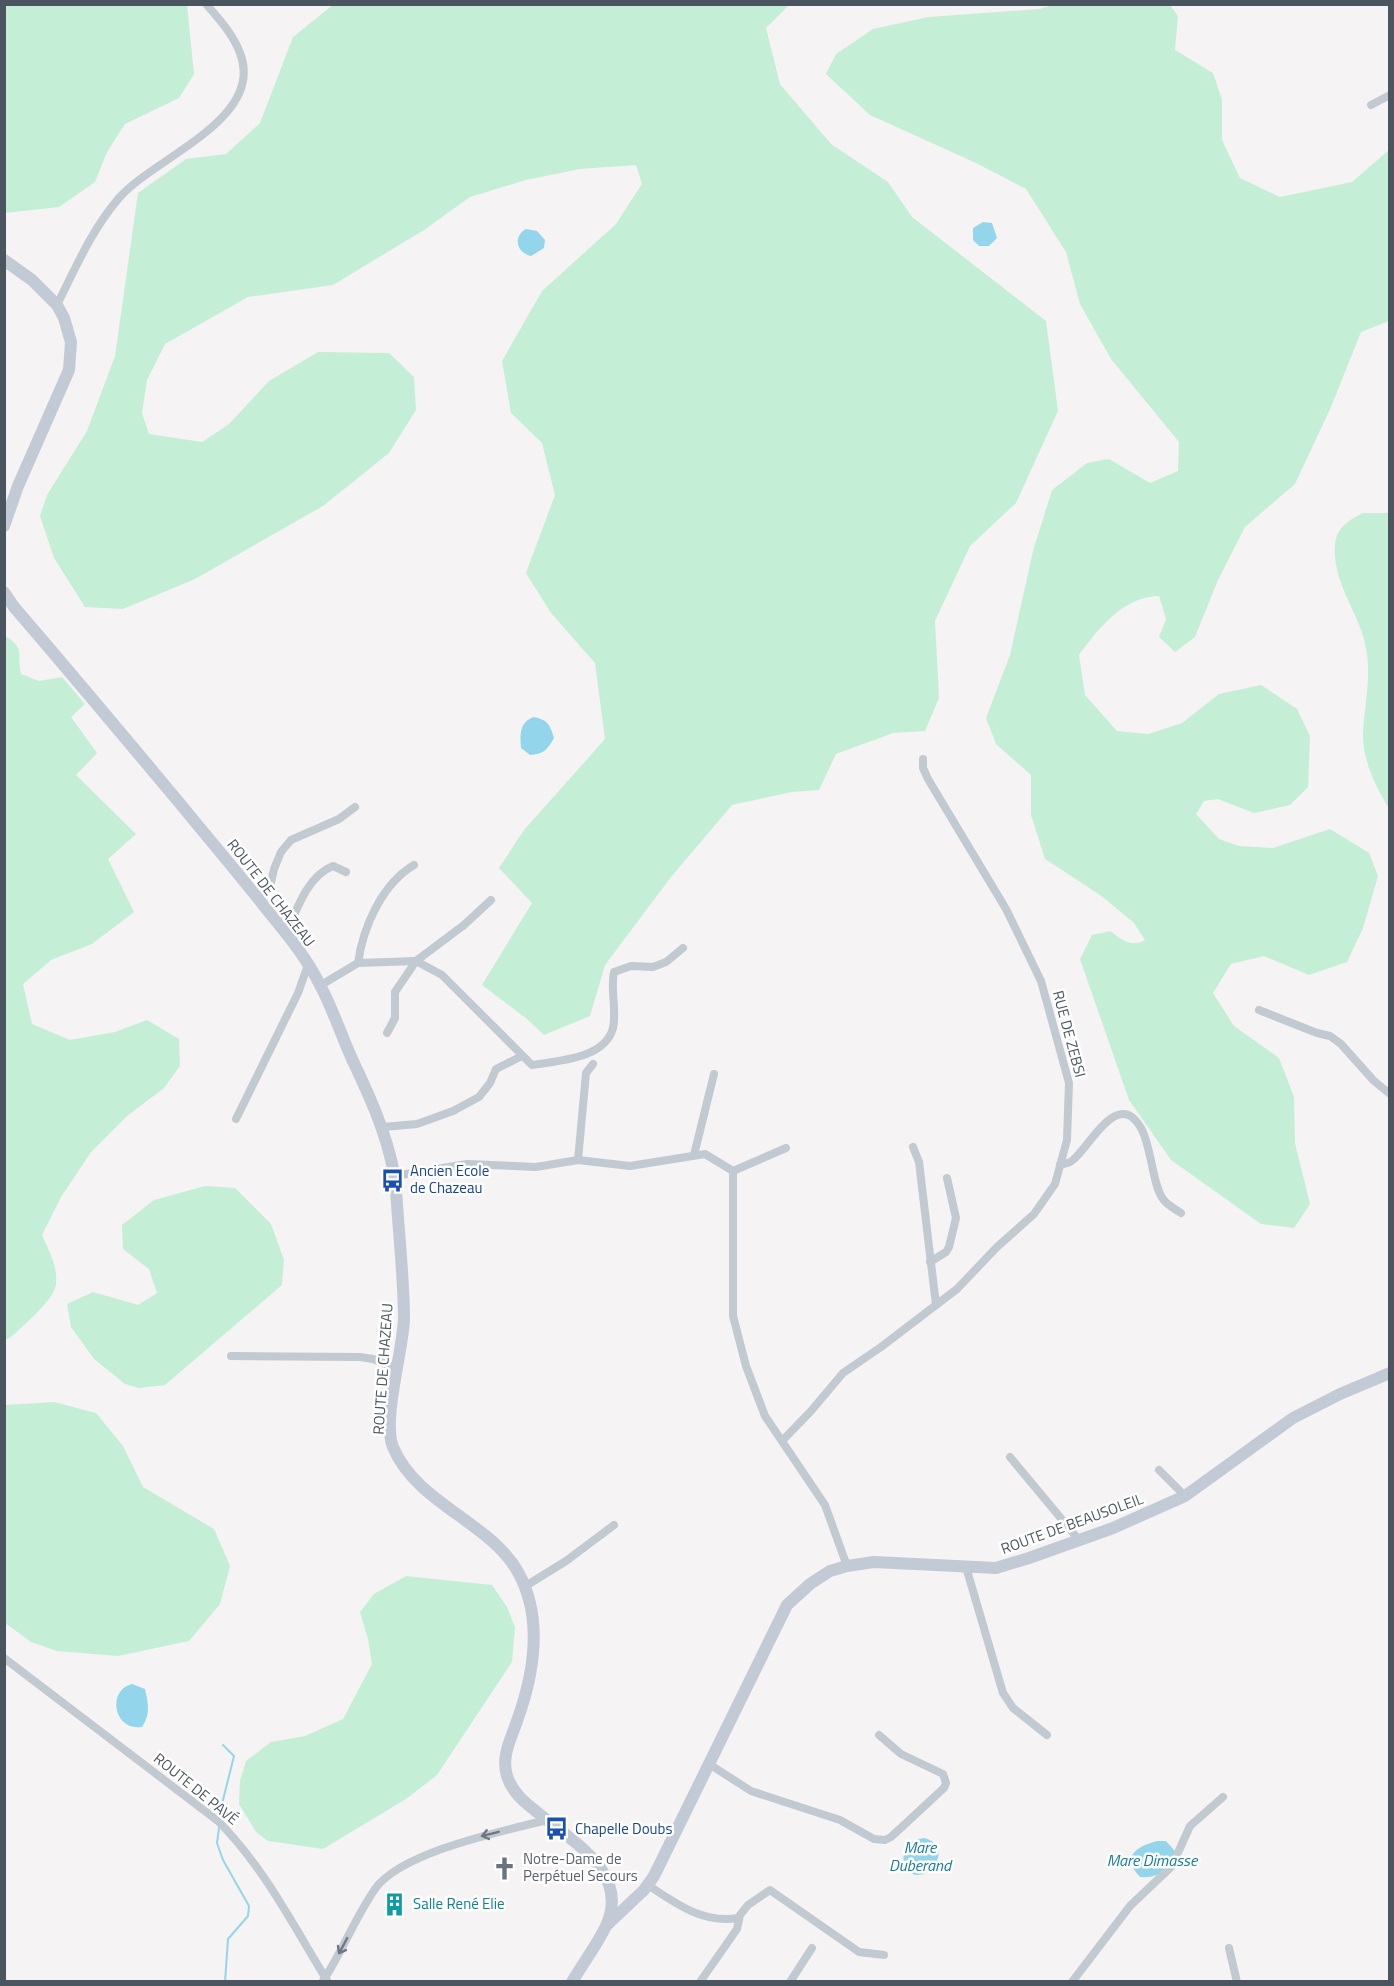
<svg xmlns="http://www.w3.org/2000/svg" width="1394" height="1986" font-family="'Titillium Web',sans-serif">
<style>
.green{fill:#c4efd6}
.water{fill:#93d6eb}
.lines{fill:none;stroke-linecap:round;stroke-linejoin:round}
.stream{stroke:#93d6eb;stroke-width:2}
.street{stroke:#c1c9d1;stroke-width:8}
.secondary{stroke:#c2cad5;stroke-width:12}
.oneway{stroke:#6e7882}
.labels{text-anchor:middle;stroke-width:5;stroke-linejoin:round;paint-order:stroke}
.street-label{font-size:15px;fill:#4b5560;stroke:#fff}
.transit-label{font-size:15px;fill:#164399;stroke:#fff;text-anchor:start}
.worship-label{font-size:15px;fill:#5b616d;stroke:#fff;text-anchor:start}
.culture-label{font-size:15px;fill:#0d838f;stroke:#fff;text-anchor:start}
.water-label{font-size:16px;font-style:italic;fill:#117b9d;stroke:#fff}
</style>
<rect width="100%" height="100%" fill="#f5f3f3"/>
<!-- green -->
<g class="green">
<polygon points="334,4 789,5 766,28 780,84 831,144 888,182 912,217 1046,321 1058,411 1016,503 970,546 935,621 939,698 925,731 893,733 836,754 819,790 792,792 732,805 671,877 605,965 590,1016 544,1035 527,1019 482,985 532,903 499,868 524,830 605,739 595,663 551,613 526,573 555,495 542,443 511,413 502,361 542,291 616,224 642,184 636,165 580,169 526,180 470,197 424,230 333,285 248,297 165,344 147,380 142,413 149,434 202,442 229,424 269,381 318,352 389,353 414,377 416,410 389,453 323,506 195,579 123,609 85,607 54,558 40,516 47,495 87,431 115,356 138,193 186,159 226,154 260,123 293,37"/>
<path d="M1057,4L1170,5L1178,16L1175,50L1213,73L1222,100V140L1240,178L1280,197L1352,182L1389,150V321L1361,332L1331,407L1295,484L1245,527L1218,580L1195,637L1175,652L1159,637L1166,619L1159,596C1124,596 1098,629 1079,655L1085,695L1117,731L1148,734L1182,723L1219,694L1261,685L1297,709L1310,736L1308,787L1290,805L1254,813L1218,799L1204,801L1196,814L1219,839L1239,846L1273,848L1330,829L1369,853L1378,876L1363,928L1347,962L1309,975L1264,956L1231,964L1213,993L1234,1026L1279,1058L1294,1097L1295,1143L1310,1204L1294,1228L1261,1224L1171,1160L1129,1100L1080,959L1092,935L1110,931C1122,940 1131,948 1145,940L1134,923L1100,895L1045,859L1031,815V775L996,744L986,718L1010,655L1033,551L1052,490L1087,463L1109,459L1150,483L1178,471L1179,442L1111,359L1080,304L1066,252L1026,189L976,163L870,115L826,74L836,54L873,29L928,17L1039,9Z"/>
<polygon points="4,5 187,5 194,74 179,98 125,124 107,152 95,182 59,207 5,213"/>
<path d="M1363,513H1389V808C1376,788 1363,761 1363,736C1364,701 1374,672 1363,636C1354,607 1332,577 1335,545C1336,528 1349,520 1363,513Z"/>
<path d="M5,636C25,647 17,654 21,674L39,681L62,677L85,704L71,717L97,753L76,775L136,834L108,859L134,912L92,944L51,960L23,984L32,1024L70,1040L115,1032L147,1020L179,1039L180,1066L164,1088L127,1116L91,1152L61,1197L42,1235C49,1251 58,1267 56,1284C55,1299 22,1327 11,1337L5,1340Z"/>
<polygon points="205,1186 235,1188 271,1224 284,1260 282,1285 165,1385 139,1388 125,1384 94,1359 71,1327 67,1304 93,1292 138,1305 157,1293 149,1269 123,1249 122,1225 154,1200"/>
<polygon points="54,1402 96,1413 123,1446 143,1487 214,1529 230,1566 220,1604 189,1641 118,1656 57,1651 31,1642 5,1623 5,1405"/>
<polygon points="406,1576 492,1585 507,1607 515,1627 512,1662 437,1775 406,1799 323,1849 268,1841 256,1832 239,1804 240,1781 246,1761 271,1742 305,1736 343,1719 372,1664 368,1639 360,1612 374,1594"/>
</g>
<!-- water -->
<g class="water">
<polygon points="983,222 992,223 997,238 989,246 979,246 973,240 973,228"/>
<path d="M526,229L537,231L545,240L544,248L531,256C517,253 512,237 526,229Z"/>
<path d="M534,717C548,720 550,725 554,738C547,750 544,754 530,755L521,748C520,735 519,722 534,717Z"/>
<path d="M132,1684L145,1689C148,1703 151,1714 142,1727C113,1731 107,1690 132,1684Z"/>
<path d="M924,1838C956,1846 928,1886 909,1872C901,1865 902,1849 910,1843C914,1840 919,1839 924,1838Z"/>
<path d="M1157,1841H1166L1175,1851L1173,1863C1162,1873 1156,1878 1140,1877C1121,1857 1135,1847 1157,1841Z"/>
</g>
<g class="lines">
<!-- stream -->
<g class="stream">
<polyline points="222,1804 234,1756 223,1745"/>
<polyline points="219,1828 217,1843 223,1860 249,1906 248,1916 228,1939 225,1982"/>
</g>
<!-- street -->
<g class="street">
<polyline points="1371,105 1390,95"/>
<path d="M57,305C75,269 92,229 119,198C153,158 266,119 240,53C233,34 219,19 206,4"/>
<polyline points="259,900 270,887 274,869 281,852 291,840 339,819 355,807"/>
<path d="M286,935C296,911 307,876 333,866L346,872"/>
<path d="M358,963C363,927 382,884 414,865"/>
<path d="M321,985L358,963L416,961L442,975L532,1065C557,1061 605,1059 613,1028C617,1009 610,990 614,972L631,966L653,967L666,962L683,948"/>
<polyline points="1259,1010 1317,1033 1330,1036 1341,1044 1374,1081 1390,1094"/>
<polyline points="387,1033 395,1018 395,992 416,961 464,925 491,900"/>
<polyline points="236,1119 298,993 308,965"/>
<polyline points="383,1127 417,1124 453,1111 479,1097 490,1083 496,1069 522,1056"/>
<polyline points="913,1147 919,1162 936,1305"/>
<polyline points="786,1148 733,1171 733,1316 746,1366 765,1416 825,1505 847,1566"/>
<polyline points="694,1155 714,1074"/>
<polyline points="578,1160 586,1073 593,1064"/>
<path d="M1060,1165C1065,1164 1070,1163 1073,1160C1091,1145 1118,1088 1141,1128C1152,1148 1152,1184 1163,1199C1167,1205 1175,1209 1181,1213"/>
<polyline points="394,1176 467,1164 536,1167 578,1160 630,1166 705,1154 733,1171"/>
<polyline points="930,1262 946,1252 949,1247 956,1218 947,1178"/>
<polyline points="231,1356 360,1357 373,1359 398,1369"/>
<polyline points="783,1440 811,1411 843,1373 881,1347 957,1289 997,1247 1034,1214 1055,1184 1067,1140 1069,1083 1041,981 1006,909 928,779 923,768 923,759"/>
<polyline points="1010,1457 1079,1540"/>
<polyline points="1159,1470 1185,1496"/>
<polyline points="966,1567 1003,1693 1013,1708 1047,1735"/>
<polyline points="524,1587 566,1561 614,1525"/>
<path d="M4,1658L218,1821C264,1867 294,1927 328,1982"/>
<polyline points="709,1764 751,1791 840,1820 874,1839 885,1840 891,1837 944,1788 946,1783 943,1774 901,1754 879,1735"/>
<path d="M648,1885C675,1903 703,1924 738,1918"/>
<polyline points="1229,1948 1237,1982"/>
<path d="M323,1981C342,1952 355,1918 375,1889C401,1852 503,1831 547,1820"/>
<polyline points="700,1982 737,1929 740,1915 748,1905 770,1890 859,1952 884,1955"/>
<polyline points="790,1982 812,1948"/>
<polyline points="1072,1982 1130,1906 1172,1866 1190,1826 1223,1797"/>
</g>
<!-- secondary -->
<g class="secondary">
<polyline points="4,260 32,280 57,305 64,318 71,342 69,370 18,486 4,526"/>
<path d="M4,592L14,607C71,673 126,739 182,806C209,839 237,872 264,906C284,931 306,956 320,985C333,1009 341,1035 352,1059C370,1097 386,1132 394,1173C397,1192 397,1211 399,1230C401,1259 404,1289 404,1319C403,1351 382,1420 393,1447C416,1503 490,1522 518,1572C544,1619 534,1674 517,1721C511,1739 501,1756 507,1776C512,1792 524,1802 537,1812C571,1841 631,1872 606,1926C597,1945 583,1963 572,1982"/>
<polyline points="607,1925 644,1890 654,1876 787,1605 810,1584 830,1571 847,1566 874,1562 996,1568 1029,1558 1113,1528 1185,1496 1293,1418 1340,1394 1390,1373"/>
</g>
</g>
<!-- one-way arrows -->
<defs><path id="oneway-shaft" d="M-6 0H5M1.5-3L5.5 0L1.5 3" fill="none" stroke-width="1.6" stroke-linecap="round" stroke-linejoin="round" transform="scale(1.5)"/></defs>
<g class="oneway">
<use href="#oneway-shaft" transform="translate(490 1834) rotate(166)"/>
<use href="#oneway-shaft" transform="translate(343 1946) rotate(118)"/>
</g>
<!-- icons -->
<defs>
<symbol id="bus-bare" viewBox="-9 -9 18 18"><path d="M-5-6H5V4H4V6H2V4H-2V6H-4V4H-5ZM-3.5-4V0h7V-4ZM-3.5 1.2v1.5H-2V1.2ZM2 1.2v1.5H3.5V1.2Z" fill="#1a4fb4" stroke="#fff" stroke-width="2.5" paint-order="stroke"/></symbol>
<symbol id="church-bare" viewBox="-9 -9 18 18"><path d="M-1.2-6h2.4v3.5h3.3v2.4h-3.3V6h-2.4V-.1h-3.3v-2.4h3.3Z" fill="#6b7280" stroke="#fff" stroke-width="2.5" paint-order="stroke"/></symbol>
<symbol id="building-bare" viewBox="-9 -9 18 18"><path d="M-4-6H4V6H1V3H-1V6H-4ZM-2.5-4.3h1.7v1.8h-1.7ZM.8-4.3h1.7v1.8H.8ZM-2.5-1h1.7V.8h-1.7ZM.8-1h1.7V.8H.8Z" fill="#0f9aa8" stroke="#fff" stroke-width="2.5" paint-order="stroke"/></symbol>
</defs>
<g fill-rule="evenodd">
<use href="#bus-bare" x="376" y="1164" width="33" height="33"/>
<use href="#bus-bare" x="540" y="1812" width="33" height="33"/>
<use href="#church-bare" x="488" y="1852" width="33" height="33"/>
<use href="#building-bare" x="378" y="1888" width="33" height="33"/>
</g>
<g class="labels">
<!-- street labels -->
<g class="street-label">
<text transform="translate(271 893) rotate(52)" y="5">ROUTE DE CHAZEAU</text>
<text transform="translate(1069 1034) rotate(75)" y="5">RUE DE ZEBSI</text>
<text transform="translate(383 1369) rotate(-86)" y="5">ROUTE DE CHAZEAU</text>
<text transform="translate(1072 1524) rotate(-20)" y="5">ROUTE DE BEAUSOLEIL</text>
<text transform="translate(196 1789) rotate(39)" y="5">ROUTE DE PAVÉ</text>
</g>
<!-- transit labels -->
<g class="transit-label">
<text x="410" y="1176">Ancien Ecole<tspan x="410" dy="17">de Chazeau</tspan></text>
<text x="575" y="1834">Chapelle Doubs</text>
</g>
<!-- worship labels -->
<g class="worship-label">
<text x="523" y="1864">Notre-Dame de<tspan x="523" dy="17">Perpétuel Secours</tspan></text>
</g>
<!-- culture labels -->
<g class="culture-label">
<text x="413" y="1909">Salle René Elie</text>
</g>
<!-- water labels -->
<g class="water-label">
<text x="920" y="1853">Mare<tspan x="920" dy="18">Duberand</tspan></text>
<text x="1152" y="1866">Mare Dimasse</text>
</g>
</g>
<!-- border -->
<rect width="1394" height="1986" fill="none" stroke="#4b5560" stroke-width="12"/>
</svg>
